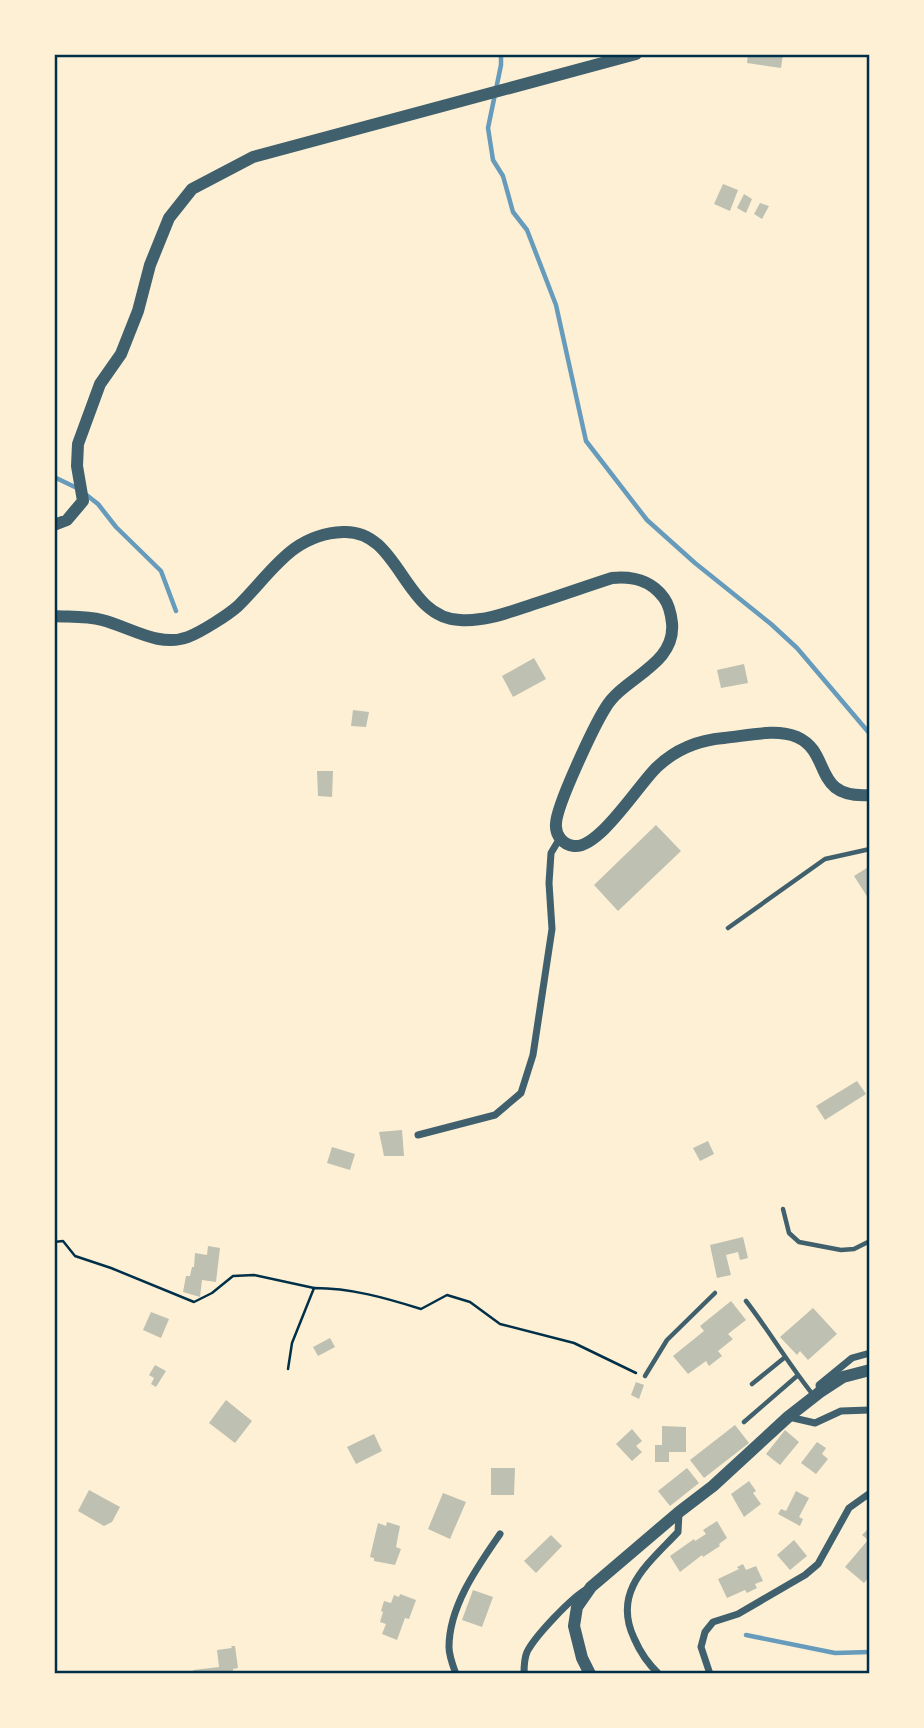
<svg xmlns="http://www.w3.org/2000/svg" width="924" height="1728" font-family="'Open Sans',sans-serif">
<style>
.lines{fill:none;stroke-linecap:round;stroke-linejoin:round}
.stream{stroke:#669bbc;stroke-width:4.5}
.building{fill:#bec0b2}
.path{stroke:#003049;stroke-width:2.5}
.service{stroke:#3f606c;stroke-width:4.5}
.minor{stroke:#3f606c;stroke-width:7}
.tertiary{stroke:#3f606c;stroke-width:12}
.neatline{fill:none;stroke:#003049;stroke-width:2.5}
</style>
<rect width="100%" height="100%" fill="#fdf0d5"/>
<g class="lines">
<!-- stream -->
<g class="stream">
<polyline points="501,54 501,65 488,128 493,160 503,176 513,212 527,230 556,305 586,441 647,520 695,563 771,624 797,648 870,734"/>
<polyline points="54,477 77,488"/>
<polyline points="84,493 98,504 116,527 161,571 176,611"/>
<polyline points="746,1635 835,1653 870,1652"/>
</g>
</g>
<!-- building -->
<g class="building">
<polygon points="748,54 783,54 781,68 747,63"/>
<polygon points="723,184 738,190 730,211 714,204"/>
<polygon points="744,194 752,199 746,213 737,208"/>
<polygon points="760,203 769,206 762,219 754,214"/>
<polygon points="534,658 546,679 513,697 502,676"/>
<polygon points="744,664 748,683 721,688 717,670"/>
<polygon points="353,710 369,712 366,727 351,726"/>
<polygon points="317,771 333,771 332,797 318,796"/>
<polygon points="656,825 681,851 618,911 594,885"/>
<polygon points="870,866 870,901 854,876"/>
<polygon points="857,1081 866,1094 825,1120 816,1106"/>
<polygon points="402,1130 404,1156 384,1156 379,1132"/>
<polygon points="708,1141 714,1154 700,1161 693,1148"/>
<polygon points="332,1147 355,1154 350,1170 327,1163"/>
<polygon points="743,1237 748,1258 740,1260 738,1252 726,1255 731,1275 717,1278 710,1245"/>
<polygon points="208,1246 220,1248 216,1282 202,1280 200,1297 183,1292 186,1276 190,1276 192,1267 194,1267 195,1253 207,1255"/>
<polygon points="731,1301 746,1320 728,1334 733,1339 718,1351 722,1356 709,1366 706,1361 688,1374 673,1356 704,1331 700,1326"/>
<polygon points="813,1308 837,1334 808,1360 800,1351 797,1355 780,1337"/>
<polygon points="151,1312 169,1319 161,1338 143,1330"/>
<polygon points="330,1338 335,1347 318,1356 313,1347"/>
<polygon points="155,1365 166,1371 156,1387 151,1384 154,1378 149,1375"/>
<polygon points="636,1382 644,1385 639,1399 631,1395"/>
<polygon points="226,1400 252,1421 235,1443 209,1423"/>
<polygon points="735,1425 749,1443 704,1478 690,1460"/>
<polygon points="662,1426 686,1427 686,1452 669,1452 669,1462 655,1462 655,1445 662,1445"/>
<polygon points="632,1429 642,1441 636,1446 642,1452 632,1461 616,1444"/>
<polygon points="785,1430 799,1442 780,1465 766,1454"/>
<polygon points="374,1434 382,1451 356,1464 347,1447"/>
<polygon points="817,1442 826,1448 822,1454 828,1459 816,1474 801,1463"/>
<polygon points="491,1468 515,1468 514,1495 491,1495"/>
<polygon points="687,1468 699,1483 670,1506 658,1491"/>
<polygon points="749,1481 756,1491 753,1493 761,1504 744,1517 731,1494"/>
<polygon points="89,1490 120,1507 112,1522 104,1526 78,1511"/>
<polygon points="796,1491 809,1498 799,1517 803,1519 800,1526 778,1514 781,1509 786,1511"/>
<polygon points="443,1493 466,1502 450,1539 428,1529"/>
<polygon points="717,1521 727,1538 719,1544 720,1546 703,1557 702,1555 680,1572 670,1556 694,1539 695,1541 706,1534 703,1530"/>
<polygon points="387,1522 400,1526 396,1547 401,1549 395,1565 374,1561 374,1558 370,1557 378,1523 386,1526"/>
<polygon points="870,1527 870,1576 864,1583 845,1567 868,1540 862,1535"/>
<polygon points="551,1535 562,1546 536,1573 524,1561"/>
<polygon points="794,1540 807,1556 790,1570 777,1555"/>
<polygon points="743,1564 746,1570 756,1566 763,1581 755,1584 757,1588 747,1593 745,1590 727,1598 718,1579 739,1569 737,1567"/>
<polygon points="473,1590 493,1597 482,1627 462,1620"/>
<polygon points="400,1594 416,1600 409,1619 405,1618 397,1640 382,1634 386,1624 380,1622 383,1612 381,1611 384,1601 391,1603 394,1595 399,1597"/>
<polygon points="231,1646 235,1646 238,1668 233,1669 233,1674 194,1674 193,1670 219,1667 217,1650 232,1648"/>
</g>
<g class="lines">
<!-- path -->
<g class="path">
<polyline points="54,1242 63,1241 75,1256 111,1268 194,1302 212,1293 233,1276 254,1275 314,1288"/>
<path d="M288,1369L292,1343L314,1288C351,1288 386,1298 421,1309L447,1295L470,1302L500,1324L574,1343L636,1373"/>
</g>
<!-- service -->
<g class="service">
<polyline points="728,928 825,859 870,849"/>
<polyline points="783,1209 789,1233 799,1242 841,1250 854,1249 870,1241"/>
<path d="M746,1301C770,1332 789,1365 814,1396"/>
<polyline points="645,1376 667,1340 715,1293"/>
<polyline points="752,1384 784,1358"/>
<polyline points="744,1422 797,1376"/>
</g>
<!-- minor -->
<g class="minor">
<polyline points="418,1135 495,1115 521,1093 533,1055 552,929 549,883 551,853 560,838"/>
<polyline points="820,1392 819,1385 852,1358 870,1353"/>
<polyline points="789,1417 815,1423 841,1411 870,1410"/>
<path d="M456,1674C453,1666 449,1656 449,1647C449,1606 478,1566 500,1534"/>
<path d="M524,1674C524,1666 524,1659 527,1652C535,1636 572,1597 587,1589"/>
<path d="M659,1674C648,1664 640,1652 634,1638C612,1591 648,1564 678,1532L679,1513"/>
<polyline points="710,1674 701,1647 705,1632 713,1622 738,1614 805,1575 818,1564 849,1508 870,1493"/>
</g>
<!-- tertiary -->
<g class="tertiary">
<polyline points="54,525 67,520 83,501 77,466 78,444 100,384 121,354 138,311 150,265 169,218 192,189 253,157 636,54"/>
<path d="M54,616C70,617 87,616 102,620C130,627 159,648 188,637C201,632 228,615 238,606C271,574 291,534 343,532C400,529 403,618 460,620C486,622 512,611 537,603C562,595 587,586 612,578C633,576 651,580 664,598C669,605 671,614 672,623C676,665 624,677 606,707C595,724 556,806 556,824C555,835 563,845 574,846C599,849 639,784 657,767C675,750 699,740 724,738C746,736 776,728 797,737C833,753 811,799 870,795"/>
<polyline points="590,1674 582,1658 574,1626 577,1607 591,1587 679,1512 713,1486 788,1417 820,1392 843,1377 870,1370"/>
</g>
</g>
<!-- border -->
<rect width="924" height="1728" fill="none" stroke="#fdf0d5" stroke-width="112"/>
<rect x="56" y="56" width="812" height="1616" class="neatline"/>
</svg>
